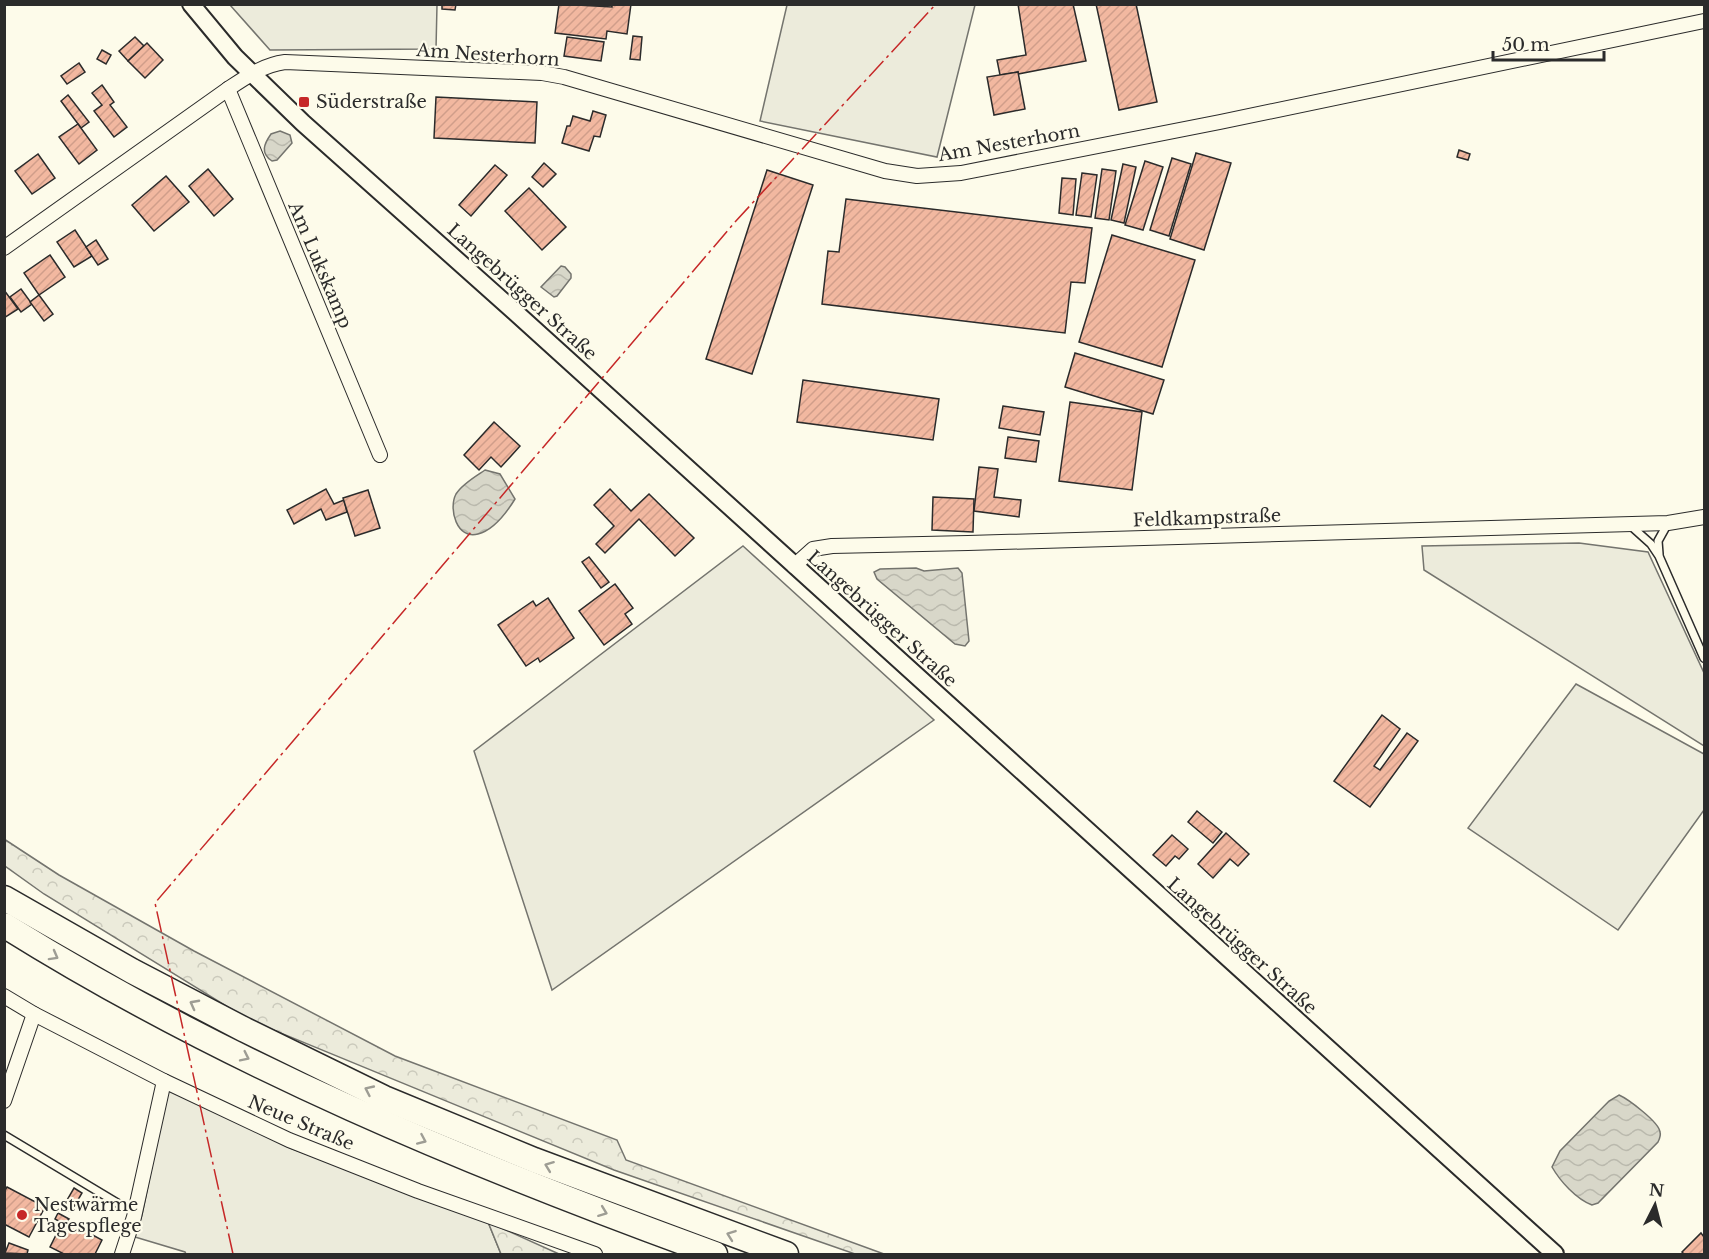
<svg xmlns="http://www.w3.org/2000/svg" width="1709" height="1259" font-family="'Libre Baskerville',serif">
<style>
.grass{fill:#ecebdb;stroke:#74746e;stroke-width:1.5}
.forest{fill:url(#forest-crowns);stroke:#74746e;stroke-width:1.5}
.water{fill:url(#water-waves);stroke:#74746e;stroke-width:1.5}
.building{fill:url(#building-hatch);stroke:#2b2b2b;stroke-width:1.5}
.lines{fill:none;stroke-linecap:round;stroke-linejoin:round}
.service-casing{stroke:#2b2b2b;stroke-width:10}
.minor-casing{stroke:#2b2b2b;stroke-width:16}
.tertiary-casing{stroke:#2b2b2b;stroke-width:20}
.motorway-casing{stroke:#2b2b2b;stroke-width:27}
.service{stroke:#fdfbea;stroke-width:7}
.minor{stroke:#fdfbea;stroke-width:14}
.tertiary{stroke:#fdfbea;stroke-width:16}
.motorway{stroke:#fdfbea;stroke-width:24}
.power{stroke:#c62828;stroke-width:1.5;stroke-dasharray:21 4.5 3 4.5;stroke-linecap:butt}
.oneway{stroke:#9e9d94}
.poi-dot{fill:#c62828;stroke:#fdfbea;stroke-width:2}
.labels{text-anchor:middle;stroke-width:4.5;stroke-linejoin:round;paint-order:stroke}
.street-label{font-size:18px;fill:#2b2b2b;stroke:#fdfbea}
.poi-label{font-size:18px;fill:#2b2b2b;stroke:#fdfbea;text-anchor:start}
</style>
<defs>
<pattern id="forest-crowns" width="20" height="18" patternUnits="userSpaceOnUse" patternTransform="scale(1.5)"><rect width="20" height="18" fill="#ecebdb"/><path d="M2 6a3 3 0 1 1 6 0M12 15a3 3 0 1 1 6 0" fill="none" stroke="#cbcabc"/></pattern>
<pattern id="water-waves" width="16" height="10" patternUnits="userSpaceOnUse" patternTransform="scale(1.5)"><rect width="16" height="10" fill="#d8d7c9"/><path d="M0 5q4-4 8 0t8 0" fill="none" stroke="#bab9ad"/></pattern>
<pattern id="building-hatch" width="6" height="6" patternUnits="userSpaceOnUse" patternTransform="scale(1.5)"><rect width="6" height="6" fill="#f2b8a0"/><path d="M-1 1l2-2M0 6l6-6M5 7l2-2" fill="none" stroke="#d09e8a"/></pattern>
</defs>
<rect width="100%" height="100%" fill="#fdfbea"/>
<!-- grass -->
<g class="grass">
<polygon points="230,5 437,5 436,49 270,50"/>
<polygon points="787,5 975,5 937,157 760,121"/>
<polygon points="1579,543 1648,552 1704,673 1704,746 1424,570 1422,546"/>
<polygon points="743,546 934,720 552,990 474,751"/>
<polygon points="1576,684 1704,754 1704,810 1618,930 1468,828"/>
<polygon points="168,1087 290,1148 488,1222 501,1254 186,1254 185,1252 135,1237 142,1215"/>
</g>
<!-- forest -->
<g class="forest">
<polygon points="4,839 59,875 194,951 395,1056 617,1140 626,1160 884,1254 855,1254 614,1170 249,1020 44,894 5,866"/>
<polygon points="488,1222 559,1254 501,1254"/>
</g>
<!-- water -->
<g class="water">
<path d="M280,131L290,135L292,143L277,160L272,161C260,153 264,144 271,134Z"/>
<polygon points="561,266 565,267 571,274 571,278 557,296 554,297 541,287"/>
<path d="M485,470L500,474L515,499C507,512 494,530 478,534C457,540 448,509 456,494C462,484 476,476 485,470Z"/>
<polygon points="916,568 924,571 958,568 962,573 969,641 965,646 955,644 877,579 874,572 880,569"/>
<path d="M1619,1095C1628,1099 1659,1122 1660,1132C1661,1135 1659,1140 1658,1142L1598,1203L1592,1205C1576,1199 1560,1181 1552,1167L1560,1151L1609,1101Z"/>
</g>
<!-- building -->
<g class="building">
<polygon points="442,4 456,4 455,10 442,9"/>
<polygon points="559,4 612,7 612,4 631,4 627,34 607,31 606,39 555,33"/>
<polygon points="1018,4 1073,4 1086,61 1018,74 1018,72 1000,75 997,60 1026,55"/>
<polygon points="1096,4 1136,4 1157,102 1119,110"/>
<polygon points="633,36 642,37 640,60 630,59"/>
<polygon points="135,37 144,46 128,61 119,51"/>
<polygon points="567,37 604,42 601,61 564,56"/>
<polygon points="147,43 163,60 145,78 128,61"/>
<polygon points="102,50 111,55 106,64 97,59"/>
<polygon points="79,63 85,72 67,84 61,76"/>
<polygon points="1018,72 1025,109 994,115 987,77"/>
<polygon points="102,85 114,102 110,105 127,127 114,137 94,111 102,105 92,93"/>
<polygon points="68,95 89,122 81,128 61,101"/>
<polygon points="436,97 537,102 535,143 434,138"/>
<polygon points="593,111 606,115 600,137 594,136 589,151 562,143 567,126 570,126 573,116 590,121"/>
<polygon points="78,124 97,150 79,164 59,137"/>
<polygon points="1459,150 1470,154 1468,160 1457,157"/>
<polygon points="1196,153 1231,163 1204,250 1170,239"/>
<polygon points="38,154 55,178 32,194 15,171"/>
<polygon points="1172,158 1191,164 1169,236 1150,230"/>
<polygon points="1145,161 1163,167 1143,230 1125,225"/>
<polygon points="544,163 556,174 543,187 532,177"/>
<polygon points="1123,164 1136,167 1124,223 1111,220"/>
<polygon points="495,165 507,175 471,216 459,205"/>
<polygon points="208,169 233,199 214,216 189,186"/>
<polygon points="1102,169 1116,171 1109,220 1095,218"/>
<polygon points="767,170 813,185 752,374 706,359"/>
<polygon points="1082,173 1097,175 1091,217 1076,215"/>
<polygon points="166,176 189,202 154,231 132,205"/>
<polygon points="1062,178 1076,179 1073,215 1059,213"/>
<polygon points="529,188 566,227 542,250 505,211"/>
<polygon points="846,199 1092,228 1085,283 1071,282 1065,333 822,304 828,251 839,252"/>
<polygon points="75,230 92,256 74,267 57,242"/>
<polygon points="1112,235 1195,260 1162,367 1079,342"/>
<polygon points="96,240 108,259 98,265 86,247"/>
<polygon points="50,255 65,277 39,295 24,273"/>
<polygon points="21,289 32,304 21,312 10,297"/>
<polygon points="4,290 18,309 4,318"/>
<polygon points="39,295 53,314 44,321 30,302"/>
<polygon points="1075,353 1164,380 1153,414 1065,387"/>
<polygon points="803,380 939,399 933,440 797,422"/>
<polygon points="1070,402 1142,412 1132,490 1059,481"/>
<polygon points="1003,406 1044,412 1040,435 999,428"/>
<polygon points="494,422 520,446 501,467 491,457 479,470 464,455"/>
<polygon points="1008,437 1039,441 1036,462 1005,458"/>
<polygon points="979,467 998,469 994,497 1021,500 1019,517 974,511"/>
<polygon points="326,489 334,504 344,500 347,512 326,520 321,509 294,524 287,510"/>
<polygon points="610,489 631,511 649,494 694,538 675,556 639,519 605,553 596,544 614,526 594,505"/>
<polygon points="368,490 380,528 355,536 343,498"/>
<polygon points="933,497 974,499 973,532 932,530"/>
<polygon points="589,557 609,582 601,588 582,562"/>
<polygon points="615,584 633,608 625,614 632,624 604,645 579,611"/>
<polygon points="548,598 574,638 540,662 538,658 526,666 498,625 533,601 536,606"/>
<polygon points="1382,715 1400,729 1374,766 1380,770 1407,733 1418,741 1370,807 1334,781"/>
<polygon points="1197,811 1222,832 1213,843 1188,822"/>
<polygon points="1226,833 1249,854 1238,866 1230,859 1213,878 1198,864"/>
<polygon points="1172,835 1188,849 1179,859 1175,856 1166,866 1153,855"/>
<polygon points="7,1187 45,1207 29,1237 4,1224 4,1192"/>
<polygon points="74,1188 82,1193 71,1212 63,1207"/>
<polygon points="58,1213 69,1219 67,1221 102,1240 95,1254 64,1254 50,1247 62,1223 55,1219"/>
<polygon points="1701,1233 1704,1237 1704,1254 1684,1254 1682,1252"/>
<polygon points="9,1243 28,1250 27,1254 5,1253"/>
</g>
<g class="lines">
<defs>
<g id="service">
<polyline points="1631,526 1651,544 1659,556 1704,658"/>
<polyline points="1659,554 1658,541 1668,523"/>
<polyline points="4,1135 124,1207"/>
</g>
<g id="minor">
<polyline points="228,89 380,455"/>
<path d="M4,248L228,89C246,77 263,65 285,62L542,73L564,77L885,171L917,176L961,173L1220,122L1704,21"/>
<polyline points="794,566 813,549 832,546 968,543 1668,523 1704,517"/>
<polyline points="4,996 34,1014 164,1081 289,1140 418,1191 595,1254"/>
<polyline points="4,1101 34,1014"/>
<polyline points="122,1254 134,1217 164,1081"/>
</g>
<polyline id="tertiary" points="191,4 235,57 303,123 515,312 1555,1254"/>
<g id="motorway">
<polyline points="4,898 132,971 245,1030 384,1098 534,1160 786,1254"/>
<path d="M4,925C226,1064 470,1165 715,1254"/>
</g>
</defs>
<!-- service casing -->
<use href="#service" class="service-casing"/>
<!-- minor casing -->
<use href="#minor" class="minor-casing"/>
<!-- tertiary casing -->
<use href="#tertiary" class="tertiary-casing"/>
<!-- motorway casing -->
<use href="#motorway" class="motorway-casing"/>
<!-- service -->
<use href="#service" class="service"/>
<!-- minor -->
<use href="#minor" class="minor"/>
<!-- tertiary -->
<use href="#tertiary" class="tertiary"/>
<!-- motorway -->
<use href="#motorway" class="motorway"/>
<!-- power -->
<polyline class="power" points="233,1254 155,903 735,222 936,4"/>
</g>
<!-- one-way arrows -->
<defs><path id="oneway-chevron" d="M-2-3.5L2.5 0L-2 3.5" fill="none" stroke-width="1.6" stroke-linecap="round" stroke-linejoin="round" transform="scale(1.5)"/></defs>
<g class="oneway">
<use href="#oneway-chevron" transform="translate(54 956) rotate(29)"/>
<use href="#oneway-chevron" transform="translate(194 1004) rotate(-152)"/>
<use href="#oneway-chevron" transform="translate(245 1057) rotate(26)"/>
<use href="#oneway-chevron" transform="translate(369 1090) rotate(-155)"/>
<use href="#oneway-chevron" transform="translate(422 1140) rotate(24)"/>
<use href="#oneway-chevron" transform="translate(549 1166) rotate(-159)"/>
<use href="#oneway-chevron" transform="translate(603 1212) rotate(21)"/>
<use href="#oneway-chevron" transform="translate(731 1235) rotate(-160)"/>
</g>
<!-- markers -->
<g class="poi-dot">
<rect x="298" y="96" width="12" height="12" rx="3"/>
<circle cx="22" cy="1215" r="6"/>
</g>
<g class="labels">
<!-- street labels -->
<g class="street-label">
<text transform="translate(488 55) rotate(4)" y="6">Am Nesterhorn</text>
<text transform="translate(1009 143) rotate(-10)" y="6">Am Nesterhorn</text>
<text transform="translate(320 265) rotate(67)" y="6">Am Lukskamp</text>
<text transform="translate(522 292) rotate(42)" y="6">Langebrügger Straße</text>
<text transform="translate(1207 518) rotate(-2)" y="6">Feldkampstraße</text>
<text transform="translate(882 619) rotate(42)" y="6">Langebrügger Straße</text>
<text transform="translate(1242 946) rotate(42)" y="6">Langebrügger Straße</text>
<text transform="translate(301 1123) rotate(23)" y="6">Neue Straße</text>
</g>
<!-- poi labels -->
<g class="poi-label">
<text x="316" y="108">Süderstraße</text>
<text x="34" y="1211">Nestwärme<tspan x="34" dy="21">Tagespflege</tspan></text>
</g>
</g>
<!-- border -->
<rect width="1709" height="1259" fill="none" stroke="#2b2b2b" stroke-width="12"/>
<!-- north arrow -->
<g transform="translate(1655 1205) rotate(6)" stroke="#fdfbea" stroke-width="4.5" paint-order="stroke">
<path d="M0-4.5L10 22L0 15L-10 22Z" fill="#2b2b2b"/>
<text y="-9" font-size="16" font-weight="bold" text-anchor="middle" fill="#2b2b2b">N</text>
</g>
<!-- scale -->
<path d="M1493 51v9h111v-9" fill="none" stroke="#2b2b2b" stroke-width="3"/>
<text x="1502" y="51" font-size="18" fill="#2b2b2b" stroke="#fdfbea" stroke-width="4.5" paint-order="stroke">50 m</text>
</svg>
